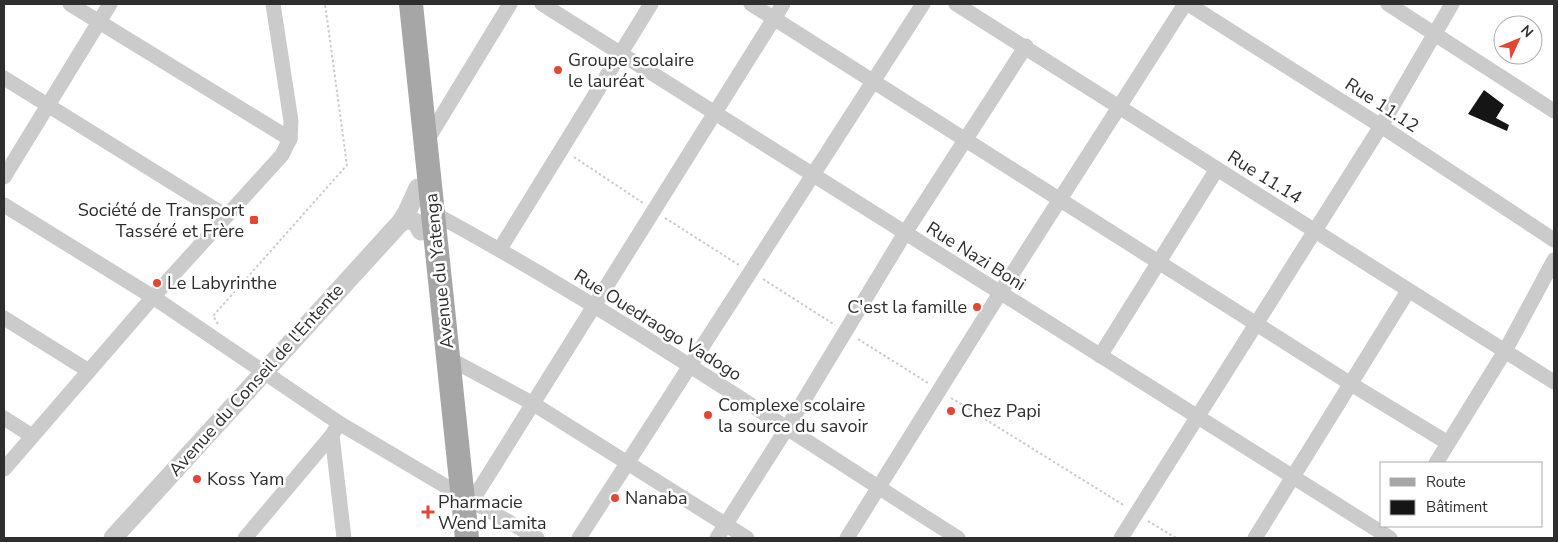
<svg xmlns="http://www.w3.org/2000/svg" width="1558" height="542" font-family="'Nunito Sans',sans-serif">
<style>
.building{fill:#151515}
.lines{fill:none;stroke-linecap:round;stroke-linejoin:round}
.path{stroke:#cbcbcb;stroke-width:2;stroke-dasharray:2.5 2.5;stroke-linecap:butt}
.minor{stroke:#cbcbcb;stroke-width:15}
.tertiary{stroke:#cbcbcb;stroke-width:19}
.primary{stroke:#a6a6a6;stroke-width:24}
.poi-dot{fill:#e34733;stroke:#fff;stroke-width:2}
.labels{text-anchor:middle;stroke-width:5;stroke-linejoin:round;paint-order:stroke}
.poi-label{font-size:18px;fill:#2e2e2e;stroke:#fff;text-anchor:start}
.street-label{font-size:18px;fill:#2e2e2e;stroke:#fff}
</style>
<rect width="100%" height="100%" fill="#fff"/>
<!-- building -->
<polygon class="building" points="1484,90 1504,105 1496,118 1509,125 1507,131 1468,114"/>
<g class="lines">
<!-- path -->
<g class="path">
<polyline points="574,157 643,203"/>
<polyline points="665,218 739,265"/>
<polyline points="763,279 835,325"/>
<polyline points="218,324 213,316 347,165 325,4"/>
<polyline points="858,339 928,383"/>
<polyline points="951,398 1125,506"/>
<polyline points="1148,521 1176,538"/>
</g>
<!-- minor -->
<g class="minor">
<polyline points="70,4 290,139"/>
<polyline points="542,4 1390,538"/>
<polyline points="751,4 1351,384 1448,443"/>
<polyline points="956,4 1554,382"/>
<polyline points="1188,4 1381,126 1554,240"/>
<polyline points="1388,4 1554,111"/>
<polyline points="4,78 226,216"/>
<polyline points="426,142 510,4"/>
<polyline points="4,177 110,4"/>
<polyline points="4,205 153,297 339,423 447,487 462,498 472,501 537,538"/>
<path d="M435,214C616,312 785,429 958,538"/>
<polyline points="500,249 651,4"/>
<polyline points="4,318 89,371"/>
<polyline points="1100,356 1217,169"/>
<polyline points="448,358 532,403 747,538"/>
<polyline points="4,418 32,436"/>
<polyline points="332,435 344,538"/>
<polyline points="1436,463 1505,351 1554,260"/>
<polyline points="4,469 153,297 282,155 290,139 291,121 273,4"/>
<polyline points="472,501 783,4"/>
<polyline points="245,538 332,435 339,423"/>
<polyline points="579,538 923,4"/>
<polyline points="717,538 787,428 905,233 1026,46"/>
<polyline points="847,538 1000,293 1185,4"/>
<polyline points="1121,538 1381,126 1452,4"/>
<polyline points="1255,538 1408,291"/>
</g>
<!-- tertiary -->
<g class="tertiary">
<polyline points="400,223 407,219 417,223 421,231"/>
<polyline points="113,538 400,223 407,212 418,188"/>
</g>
<!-- primary -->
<polyline class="primary" points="411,4 467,538"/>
</g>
<!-- markers -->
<g class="poi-dot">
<circle cx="558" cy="70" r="5"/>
<rect x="249" y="215" width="10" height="10" rx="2.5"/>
<circle cx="157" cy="283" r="5"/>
<circle cx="977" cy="307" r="5"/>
<circle cx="951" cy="411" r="5"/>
<circle cx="708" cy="415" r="5"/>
<circle cx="197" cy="479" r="5"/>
<circle cx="615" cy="498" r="5"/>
<path d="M425.5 504.5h5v5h5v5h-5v5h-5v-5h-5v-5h5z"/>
</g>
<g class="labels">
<!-- poi labels -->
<g class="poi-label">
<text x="568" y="66">Groupe scolaire<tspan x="568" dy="21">le lauréat</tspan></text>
<text x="244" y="216" text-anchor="end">Société de Transport<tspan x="244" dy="21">Tasséré et Frère</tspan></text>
<text x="167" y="289">Le Labyrinthe</text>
<text x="967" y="313" text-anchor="end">C'est la famille</text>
<text x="718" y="411">Complexe scolaire<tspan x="718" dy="21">la source du savoir</tspan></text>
<text x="961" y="417">Chez Papi</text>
<text x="207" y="485">Koss Yam</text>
<text x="625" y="504">Nanaba</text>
<text x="438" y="508">Pharmacie<tspan x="438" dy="21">Wend Lamita</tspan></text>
</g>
<!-- street labels -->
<g class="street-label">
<text transform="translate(1382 105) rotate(33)" y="6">Rue 11.12</text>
<text transform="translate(1265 177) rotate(32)" y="6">Rue 11.14</text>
<text transform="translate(976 256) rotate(32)" y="6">Rue Nazi Boni</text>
<text transform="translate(439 271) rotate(-96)" y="6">Avenue du Yatenga</text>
<text transform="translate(658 325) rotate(32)" y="6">Rue Ouedraogo Vadogo</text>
<text transform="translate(256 380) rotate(-48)" y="6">Avenue du Conseil de l'Entente</text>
</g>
</g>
<!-- border -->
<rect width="1558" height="542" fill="none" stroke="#2e2e2e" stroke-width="10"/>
<!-- legend -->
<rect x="1380" y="462" width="162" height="65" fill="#ffffff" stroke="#ababab"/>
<rect x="1390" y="478" width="25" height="8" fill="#a6a6a6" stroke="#ababab"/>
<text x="1426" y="487" font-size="15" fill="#2e2e2e">Route</text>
<rect x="1390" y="500" width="25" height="15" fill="#151515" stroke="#ababab"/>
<text x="1426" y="512" font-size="15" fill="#2e2e2e">Bâtiment</text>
<!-- north arrow -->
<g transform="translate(1518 40) rotate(46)"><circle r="24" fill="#ffffff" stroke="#ababab"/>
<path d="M0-4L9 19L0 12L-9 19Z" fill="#e34733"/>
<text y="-8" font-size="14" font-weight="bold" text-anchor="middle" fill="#2e2e2e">N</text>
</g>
</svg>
